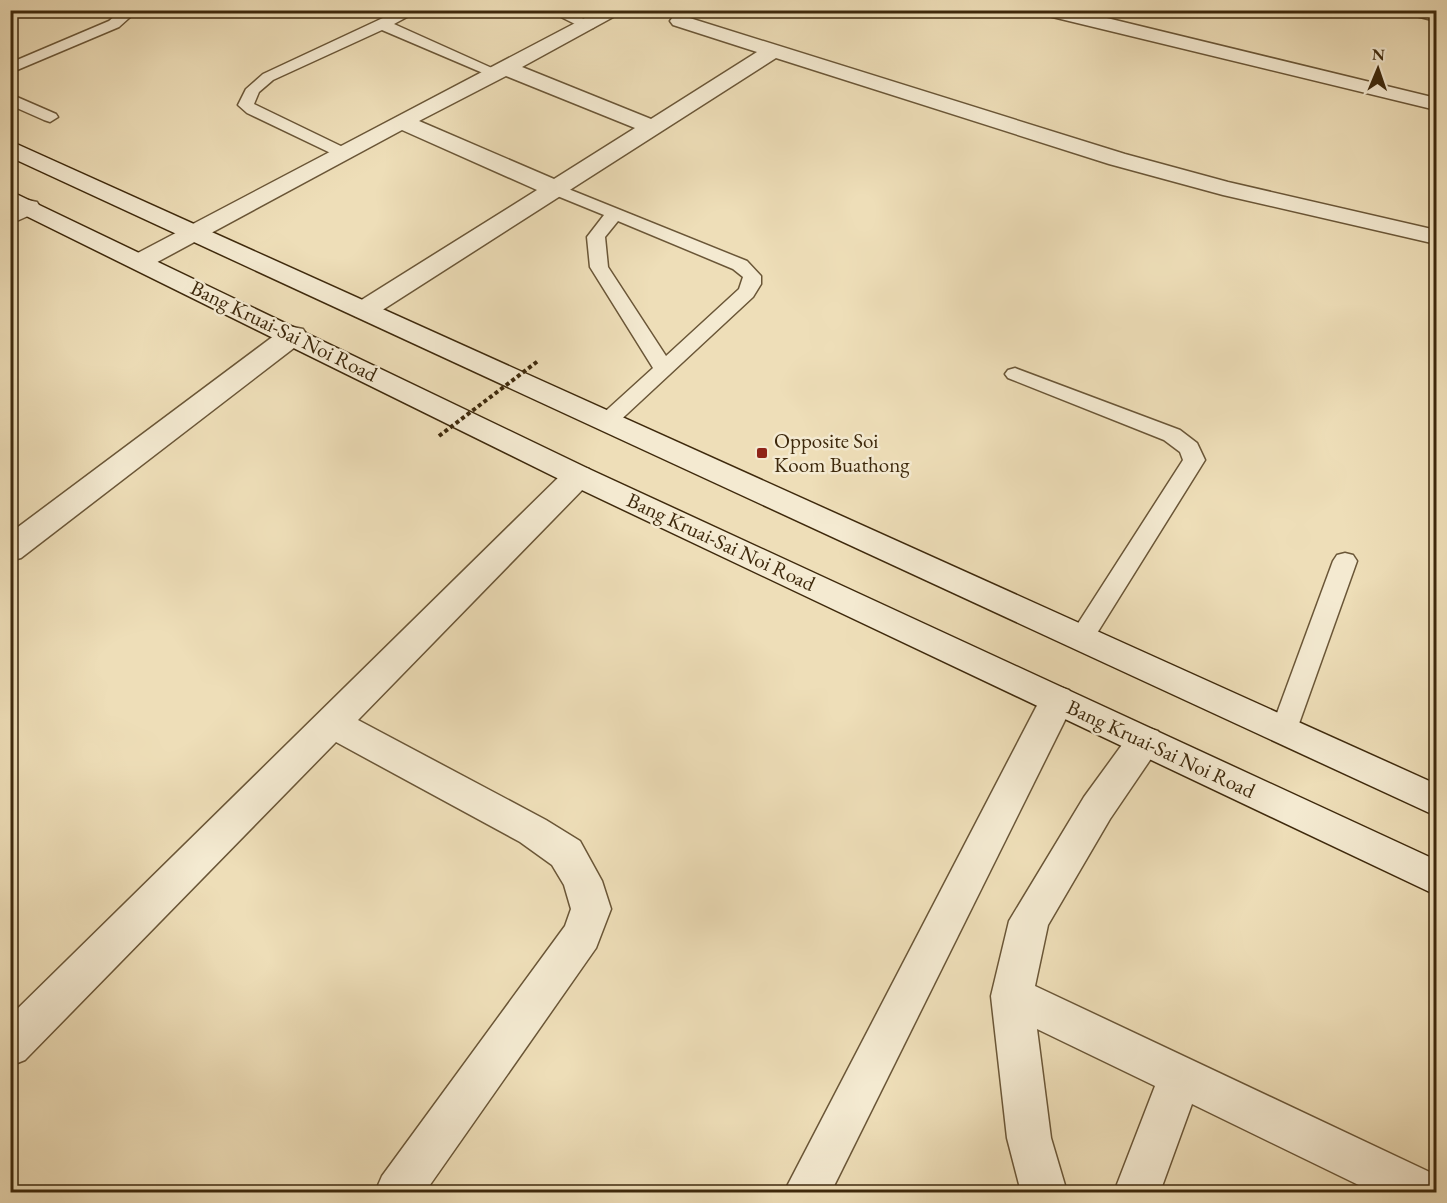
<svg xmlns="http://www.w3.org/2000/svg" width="1447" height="1203" font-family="'EB Garamond',serif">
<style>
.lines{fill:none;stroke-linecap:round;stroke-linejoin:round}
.service-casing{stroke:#6a5637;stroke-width:3}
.minor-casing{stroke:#6a5637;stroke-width:3}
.secondary-casing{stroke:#3e290c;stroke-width:3}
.service{fill:#f4ead1;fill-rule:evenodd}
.minor{fill:#f4ead1;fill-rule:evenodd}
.secondary{fill:#f4ead1;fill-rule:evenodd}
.path-bridge{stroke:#3e290c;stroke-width:4;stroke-dasharray:4 3;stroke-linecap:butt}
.poi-dot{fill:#8f2418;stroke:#f4ead1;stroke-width:2}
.labels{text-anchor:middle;stroke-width:5;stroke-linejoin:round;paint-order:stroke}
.street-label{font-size:21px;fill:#3e290c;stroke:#f4ead1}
.poi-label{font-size:21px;fill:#3e290c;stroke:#f4ead1;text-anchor:start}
</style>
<rect width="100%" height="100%" fill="#eedeb8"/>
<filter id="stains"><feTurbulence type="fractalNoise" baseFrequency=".00333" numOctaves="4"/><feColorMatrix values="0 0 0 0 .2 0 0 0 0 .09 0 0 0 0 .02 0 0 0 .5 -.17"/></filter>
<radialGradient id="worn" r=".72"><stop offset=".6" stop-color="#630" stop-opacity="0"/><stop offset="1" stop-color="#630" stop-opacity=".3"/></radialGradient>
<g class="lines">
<defs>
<g id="service">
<polygon points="122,10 138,10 119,27 10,73 10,63 109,21"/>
<polygon points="400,10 420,10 394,24 503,73 495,78 490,76 382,30 273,80 259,92 254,104 347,149 349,153 347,157 341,158 247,113 238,105 246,89 263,74"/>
<polygon points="547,10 567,10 595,25 593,28 583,28"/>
<polygon points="10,94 56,114 58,117 50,122 44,120 10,105"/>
<path d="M556,184L747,261L761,276V284L753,297L613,427H599L595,422L599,417L653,368L590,267L587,237L604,215L550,193L547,189L550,185ZM618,221L733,269L743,277L739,289L666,356L608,267L605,237Z"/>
<polygon points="1015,368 1180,430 1197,443 1205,460 1089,646 1080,648 1071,646 1068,639 1183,460 1180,452 1164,440 1008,378 1005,374 1008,370"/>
<polygon points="1345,553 1353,555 1357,561 1296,732 1292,739 1283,742 1274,739 1270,732 1333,561 1337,555"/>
</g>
<g id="minor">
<path d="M600,10H626L522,67L651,119L757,52L673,25L670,21L673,17L680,15L1125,154L1228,182L1436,230V244L1223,195L1109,164L776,58L373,316L364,318L355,316L351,310L355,304L537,190L402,130L150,266L141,269L132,266L128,261L132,256ZM506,76L635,128L554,179L419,121Z"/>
<polygon points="1037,10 1074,10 1436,98 1436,110 1040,14"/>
<polygon points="1405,10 1436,10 1436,21 1408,14"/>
<polygon points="28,200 37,202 40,207 37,212 10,224 10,207"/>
<polygon points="293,327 303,329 307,335 303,341 21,558 10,561 10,533 283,329"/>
<polygon points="578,466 589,469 593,476 589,483 358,720 546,820 580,841 602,881 611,909 596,948 425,1192 375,1192 382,1176 565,926 571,909 564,885 552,865 520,842 336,742 25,1060 10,1066 10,1016 567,469"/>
<polygon points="1057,686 1069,690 1075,700 831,1192 784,1192 1045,690"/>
<polygon points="1145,727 1158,731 1163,741 1110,819 1048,925 1035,986 1436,1175 1436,1192 1373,1192 1192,1104 1160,1192 1114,1192 1155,1086 1037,1029 1051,1138 1067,1192 1021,1192 1007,1138 991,996 1009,921 1084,797 1132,731"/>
</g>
<g id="secondary">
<polygon points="10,141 1436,784 1436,816 10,157"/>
<polygon points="10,191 589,469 1436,860 1436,895 567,483 10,208"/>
</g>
</defs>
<!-- service casing -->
<use href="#service" class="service-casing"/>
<!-- minor casing -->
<use href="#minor" class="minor-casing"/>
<!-- secondary casing -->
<use href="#secondary" class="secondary-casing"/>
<!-- service -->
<use href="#service" class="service"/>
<!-- minor -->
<use href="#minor" class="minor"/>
<!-- secondary -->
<use href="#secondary" class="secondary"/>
<!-- path-bridge -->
<polyline class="path-bridge" points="439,436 538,361"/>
</g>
<!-- markers -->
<rect class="poi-dot" x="756" y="447" width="12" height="12" rx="3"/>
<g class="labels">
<!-- street labels -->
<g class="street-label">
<text transform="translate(284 331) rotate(26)" y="7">Bang Kruai-Sai Noi Road</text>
<text transform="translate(721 542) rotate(25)" y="7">Bang Kruai-Sai Noi Road</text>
<text transform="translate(1161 749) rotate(25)" y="7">Bang Kruai-Sai Noi Road</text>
</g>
<!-- poi labels -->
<g class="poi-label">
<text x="774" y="448">Opposite Soi<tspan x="774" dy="24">Koom Buathong</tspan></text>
</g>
</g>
<!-- margin -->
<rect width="1447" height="1203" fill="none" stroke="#eedeb8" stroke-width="36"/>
<rect x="12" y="12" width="1423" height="1179" fill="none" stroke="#3e290c" stroke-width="3"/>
<rect x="18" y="18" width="1411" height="1167" fill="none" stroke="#3e290c" stroke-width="1.5"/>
<!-- north arrow -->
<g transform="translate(1378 69) rotate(2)" stroke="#f4ead1" stroke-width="4.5" paint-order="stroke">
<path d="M0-4.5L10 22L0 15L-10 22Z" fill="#3e290c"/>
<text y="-9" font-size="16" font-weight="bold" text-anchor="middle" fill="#3e290c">N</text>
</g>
<rect width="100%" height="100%" filter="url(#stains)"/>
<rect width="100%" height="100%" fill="url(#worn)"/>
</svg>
